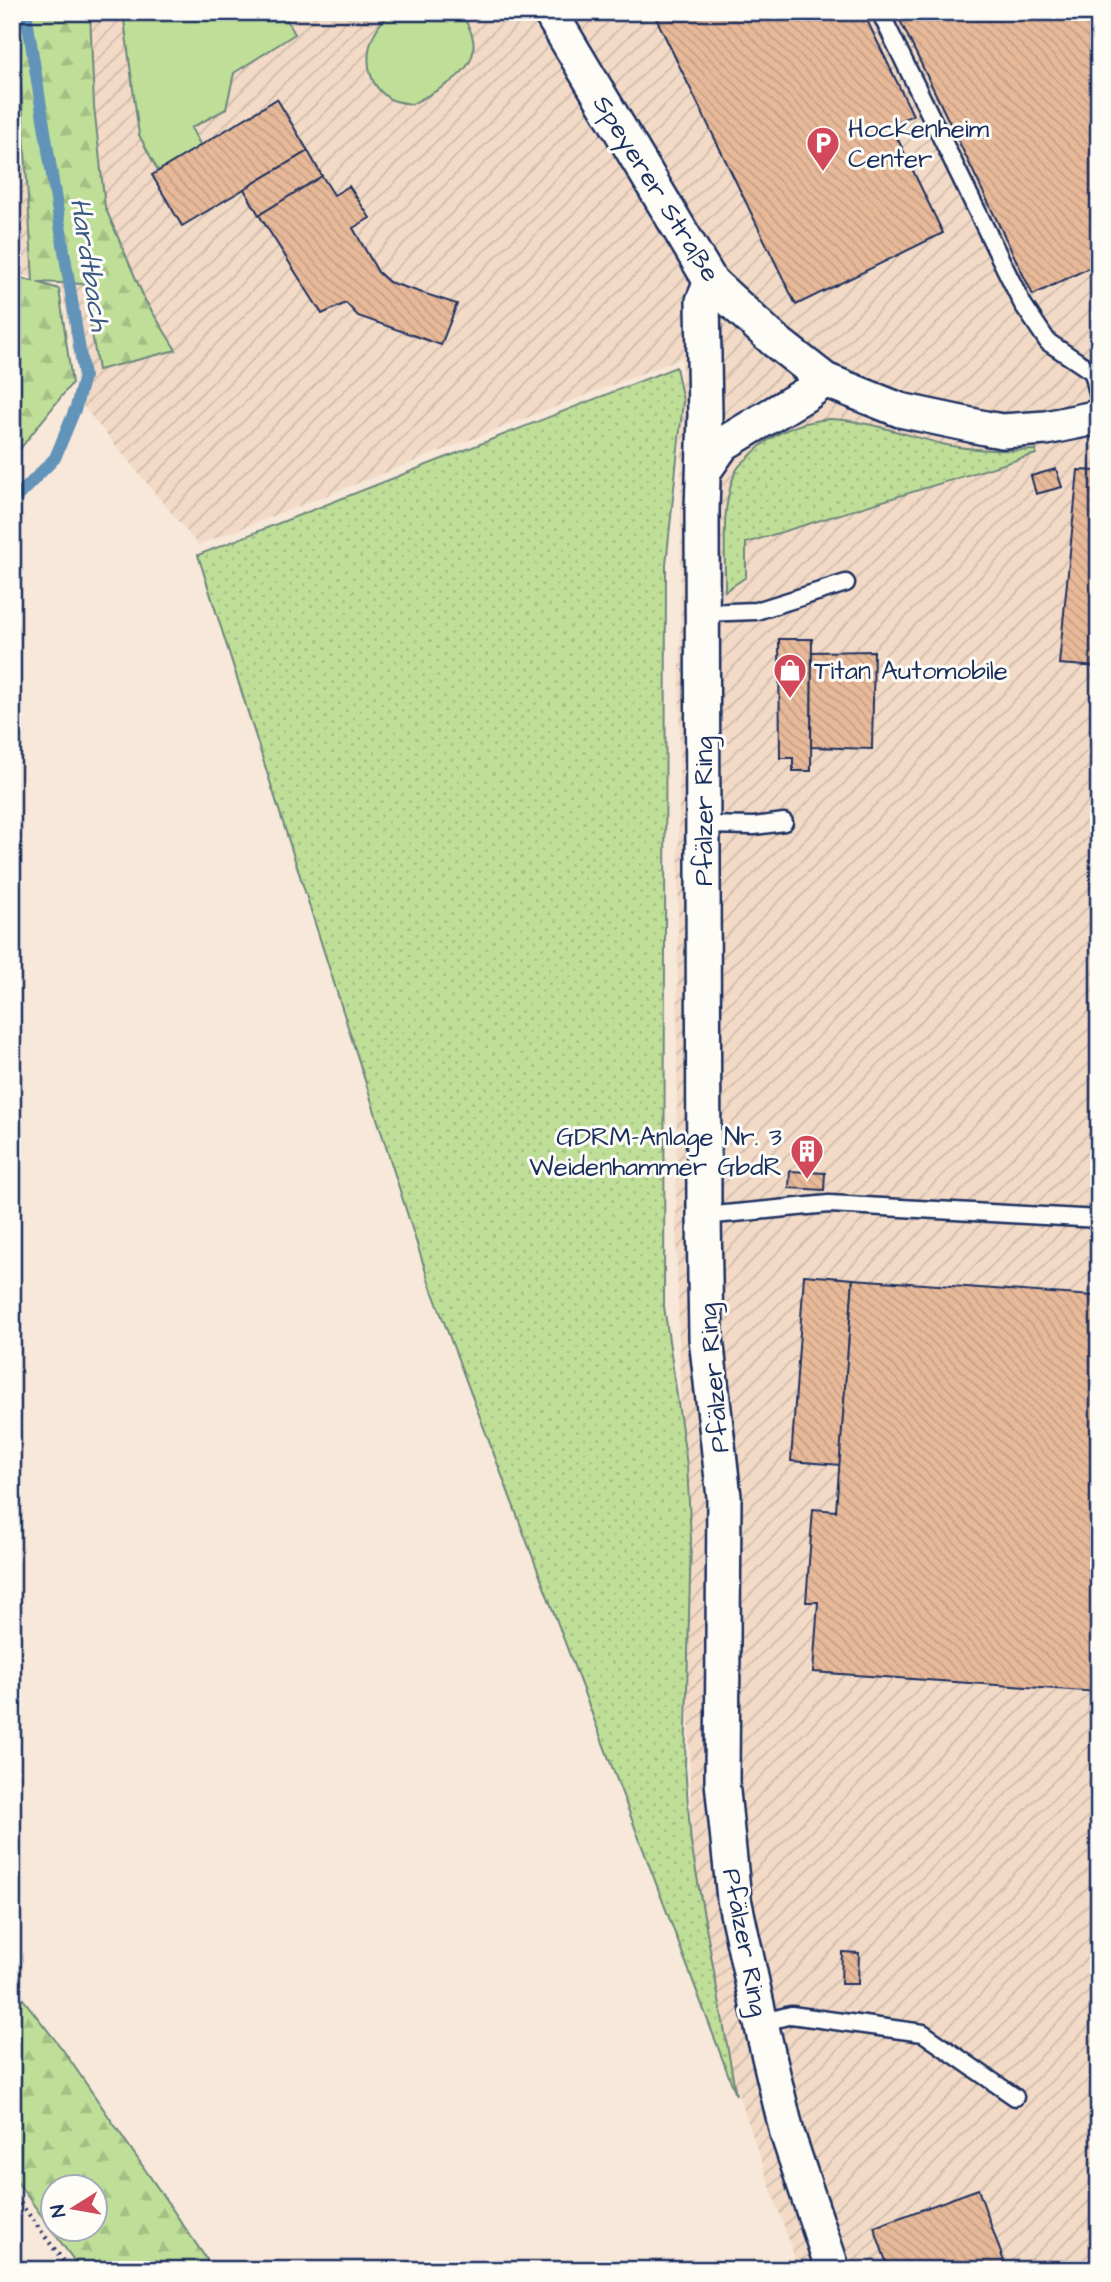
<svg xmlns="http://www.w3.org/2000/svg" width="1111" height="2282" font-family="'Architects Daughter',sans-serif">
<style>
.industrial{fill:url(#industrial-furrows)}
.grass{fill:url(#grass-dots);stroke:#6d877b;stroke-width:2}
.forest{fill:url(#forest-firs);stroke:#6d877b;stroke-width:2;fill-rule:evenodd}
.pitch{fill:#bfdf98;stroke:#6d877b;stroke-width:2}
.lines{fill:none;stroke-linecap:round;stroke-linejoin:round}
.stream{stroke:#6293b8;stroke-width:12}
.building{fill:url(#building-back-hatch);stroke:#1b2f5e;stroke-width:2}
.service-casing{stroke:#1b2f5e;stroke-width:21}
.minor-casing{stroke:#1b2f5e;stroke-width:38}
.path{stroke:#1b2f5e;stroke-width:4.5;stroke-dasharray:2 5;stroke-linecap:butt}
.service{stroke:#fdfcf7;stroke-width:16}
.minor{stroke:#fdfcf7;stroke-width:33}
.labels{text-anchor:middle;stroke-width:6;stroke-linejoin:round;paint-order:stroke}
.poi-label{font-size:26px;fill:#1b2f5e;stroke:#fdfcf7;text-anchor:start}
.street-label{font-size:26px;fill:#1b2f5e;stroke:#fdfcf7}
.water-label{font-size:28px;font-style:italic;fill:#395984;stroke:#fdfcf7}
</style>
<defs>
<pattern id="industrial-furrows" width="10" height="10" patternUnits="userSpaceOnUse" patternTransform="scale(1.75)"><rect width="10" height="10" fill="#f2dac6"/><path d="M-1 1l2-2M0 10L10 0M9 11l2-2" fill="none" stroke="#cfbbac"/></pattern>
<pattern id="grass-dots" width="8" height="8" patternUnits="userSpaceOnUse" patternTransform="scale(1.75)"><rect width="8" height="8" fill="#bfdf98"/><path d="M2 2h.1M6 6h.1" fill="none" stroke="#a4c085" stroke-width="1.8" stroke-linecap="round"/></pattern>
<pattern id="forest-firs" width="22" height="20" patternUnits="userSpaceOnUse" patternTransform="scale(1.75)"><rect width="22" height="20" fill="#bfdf98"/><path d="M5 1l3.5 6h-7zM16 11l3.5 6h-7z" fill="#a4c085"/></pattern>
<pattern id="building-back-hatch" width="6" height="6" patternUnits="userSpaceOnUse" patternTransform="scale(1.75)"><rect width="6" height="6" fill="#e8b998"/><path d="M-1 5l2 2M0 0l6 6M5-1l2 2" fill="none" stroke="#c69f85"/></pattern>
</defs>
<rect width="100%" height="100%" fill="#f7e8da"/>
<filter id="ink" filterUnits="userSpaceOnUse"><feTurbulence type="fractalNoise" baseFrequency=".0143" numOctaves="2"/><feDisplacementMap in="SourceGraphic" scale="14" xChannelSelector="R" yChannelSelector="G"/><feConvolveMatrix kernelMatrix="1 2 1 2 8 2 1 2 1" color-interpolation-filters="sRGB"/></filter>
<g filter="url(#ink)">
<!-- industrial -->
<polygon class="industrial" points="12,12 1099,12 1099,2270 799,2270 695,1969 676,1224 682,358 198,545 83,406 61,286 12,272"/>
<!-- grass -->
<g class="grass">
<polygon points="676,367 683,401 666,565 664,1306 687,1465 691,1540 685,1766 691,1843 736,2095 430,1285 198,555"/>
<path d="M829,419C867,420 905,435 942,444C972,451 1005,451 1036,450V454L746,543V577L725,591C726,553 720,509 735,473C737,467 744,461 749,457C771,433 797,422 829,419Z"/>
</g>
<!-- forest -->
<g class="forest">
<polygon points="12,12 90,12 94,106 105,207 145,300 176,350 98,370 84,284 37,282 59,289 72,383 12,459 12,276 33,281 19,51 12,28"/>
<path d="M12,1985L63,2050L214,2270H81L12,2175ZM52,2188H94V2230H52Z"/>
</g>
<!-- pitch -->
<g class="pitch">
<polygon points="123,12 282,12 295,34 234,73 226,109 191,128 201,146 158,171 139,135"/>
<path d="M393,12H459C498,61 452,83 412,104C405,103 396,102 390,99C363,82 363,47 381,23C385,18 387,15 393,12Z"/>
</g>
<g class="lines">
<!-- stream -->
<polyline class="stream" points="12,502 55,458 76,407 84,376 26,12"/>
</g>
<!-- building -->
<g class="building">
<polygon points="653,12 863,12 913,115 891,125 943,233 796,305"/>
<polygon points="896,12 1099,12 1099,263 1033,295"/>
<polygon points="277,99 308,151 182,226 152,175"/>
<polygon points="308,151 322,176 259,215 244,189"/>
<polygon points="322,176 334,195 349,186 370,218 353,228 378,272 389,282 457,304 441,345 358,316 346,303 322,314 259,215"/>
<polygon points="1056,469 1062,487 1036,494 1031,476"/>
<polygon points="1078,470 1099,471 1099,667 1059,664"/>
<polygon points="779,639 812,639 811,771 793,771 793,758 780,758"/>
<polygon points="874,651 872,749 811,747 812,652"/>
<polygon points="790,1171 825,1173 824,1190 789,1188"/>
<polygon points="804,1275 853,1279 840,1465 791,1461"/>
<polygon points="853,1279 1093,1296 1094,1280 1099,1280 1099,1692 813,1672 818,1602 806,1602 813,1509 836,1511"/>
<polygon points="842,1952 859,1953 858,1984 841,1984"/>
<polygon points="978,2189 1007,2270 889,2270 874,2227"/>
</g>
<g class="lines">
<defs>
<g id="service">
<polyline points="880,12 1022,303 1048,342 1093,372 1099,398"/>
<polyline points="702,613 756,611 846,583"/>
<polyline points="703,825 754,826 784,822"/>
<polyline points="704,1216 829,1204 1099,1219"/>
<polyline points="761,2023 791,2015 923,2033 1015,2097"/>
</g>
<g id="minor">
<polyline points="550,12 711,282 774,340 825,380 900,410 985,428 1002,431 1046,428 1099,417"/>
<polyline points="711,282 703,301 705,415 702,510 704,1216 706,1338 724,1497 722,1782 734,1899 761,2023 787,2133 833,2270"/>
<polyline points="704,471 723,444 808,393 825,380"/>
</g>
</defs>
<!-- service casing -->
<use href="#service" class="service-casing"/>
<!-- minor casing -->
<use href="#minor" class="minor-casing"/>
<!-- path -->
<polyline class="path" points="12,2192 70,2270"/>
<!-- service -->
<use href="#service" class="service"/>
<!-- minor -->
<use href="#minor" class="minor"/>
</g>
</g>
<!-- icons -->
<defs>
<symbol id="parking-pin" viewBox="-11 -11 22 30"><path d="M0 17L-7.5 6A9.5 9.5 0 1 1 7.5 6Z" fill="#d1495b" stroke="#fdfcf7"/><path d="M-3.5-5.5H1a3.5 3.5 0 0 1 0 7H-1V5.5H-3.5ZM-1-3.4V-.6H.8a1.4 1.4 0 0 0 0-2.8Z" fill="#fff"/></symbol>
<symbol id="shop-pin" viewBox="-11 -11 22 30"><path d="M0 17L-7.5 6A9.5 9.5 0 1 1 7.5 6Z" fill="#d1495b" stroke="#fdfcf7"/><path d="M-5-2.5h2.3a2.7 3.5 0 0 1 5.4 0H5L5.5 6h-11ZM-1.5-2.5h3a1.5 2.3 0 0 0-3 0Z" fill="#fff"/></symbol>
<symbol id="building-pin" viewBox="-11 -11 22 30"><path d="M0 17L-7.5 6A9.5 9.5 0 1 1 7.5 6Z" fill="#d1495b" stroke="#fdfcf7"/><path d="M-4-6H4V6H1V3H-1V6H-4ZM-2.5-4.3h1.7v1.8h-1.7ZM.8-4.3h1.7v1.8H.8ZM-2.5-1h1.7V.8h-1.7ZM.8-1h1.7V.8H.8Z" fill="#fff"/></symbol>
</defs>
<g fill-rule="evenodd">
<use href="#parking-pin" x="804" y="124" width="38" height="52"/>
<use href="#shop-pin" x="771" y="651" width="38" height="52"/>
<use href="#building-pin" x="788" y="1132" width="38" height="52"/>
</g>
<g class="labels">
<!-- poi labels -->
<g class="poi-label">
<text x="848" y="137">Hockenheim<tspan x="848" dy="30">Center</tspan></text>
<text x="814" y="679">Titan Automobile</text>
<text x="782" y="1145" text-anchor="end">GDRM-Anlage Nr. 3<tspan x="782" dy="30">Weidenhammer GbdR</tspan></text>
</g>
<!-- street labels -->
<g class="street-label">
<text transform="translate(657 188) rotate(58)" y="9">Speyerer Straße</text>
<text transform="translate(703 811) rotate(-90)" y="9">Pfälzer Ring</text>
<text transform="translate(713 1378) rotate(-95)" y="9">Pfälzer Ring</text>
<text transform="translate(746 1942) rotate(79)" y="9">Pfälzer Ring</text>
</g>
<!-- water labels -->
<g class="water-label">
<text transform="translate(91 264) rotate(81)" y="10">Hardtbach</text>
</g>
</g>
<!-- margin -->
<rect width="1111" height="2282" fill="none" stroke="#fdfcf7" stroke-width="42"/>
<rect x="21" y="21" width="1069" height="2240" fill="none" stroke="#1b2f5e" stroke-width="2.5" filter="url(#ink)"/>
<!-- north arrow -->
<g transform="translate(74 2208) rotate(259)"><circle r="33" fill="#fdfcf7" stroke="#a3aaba" stroke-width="2"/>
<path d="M0-5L12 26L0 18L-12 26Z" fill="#d1495b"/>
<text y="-10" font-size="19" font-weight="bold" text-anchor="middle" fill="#1b2f5e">N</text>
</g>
</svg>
